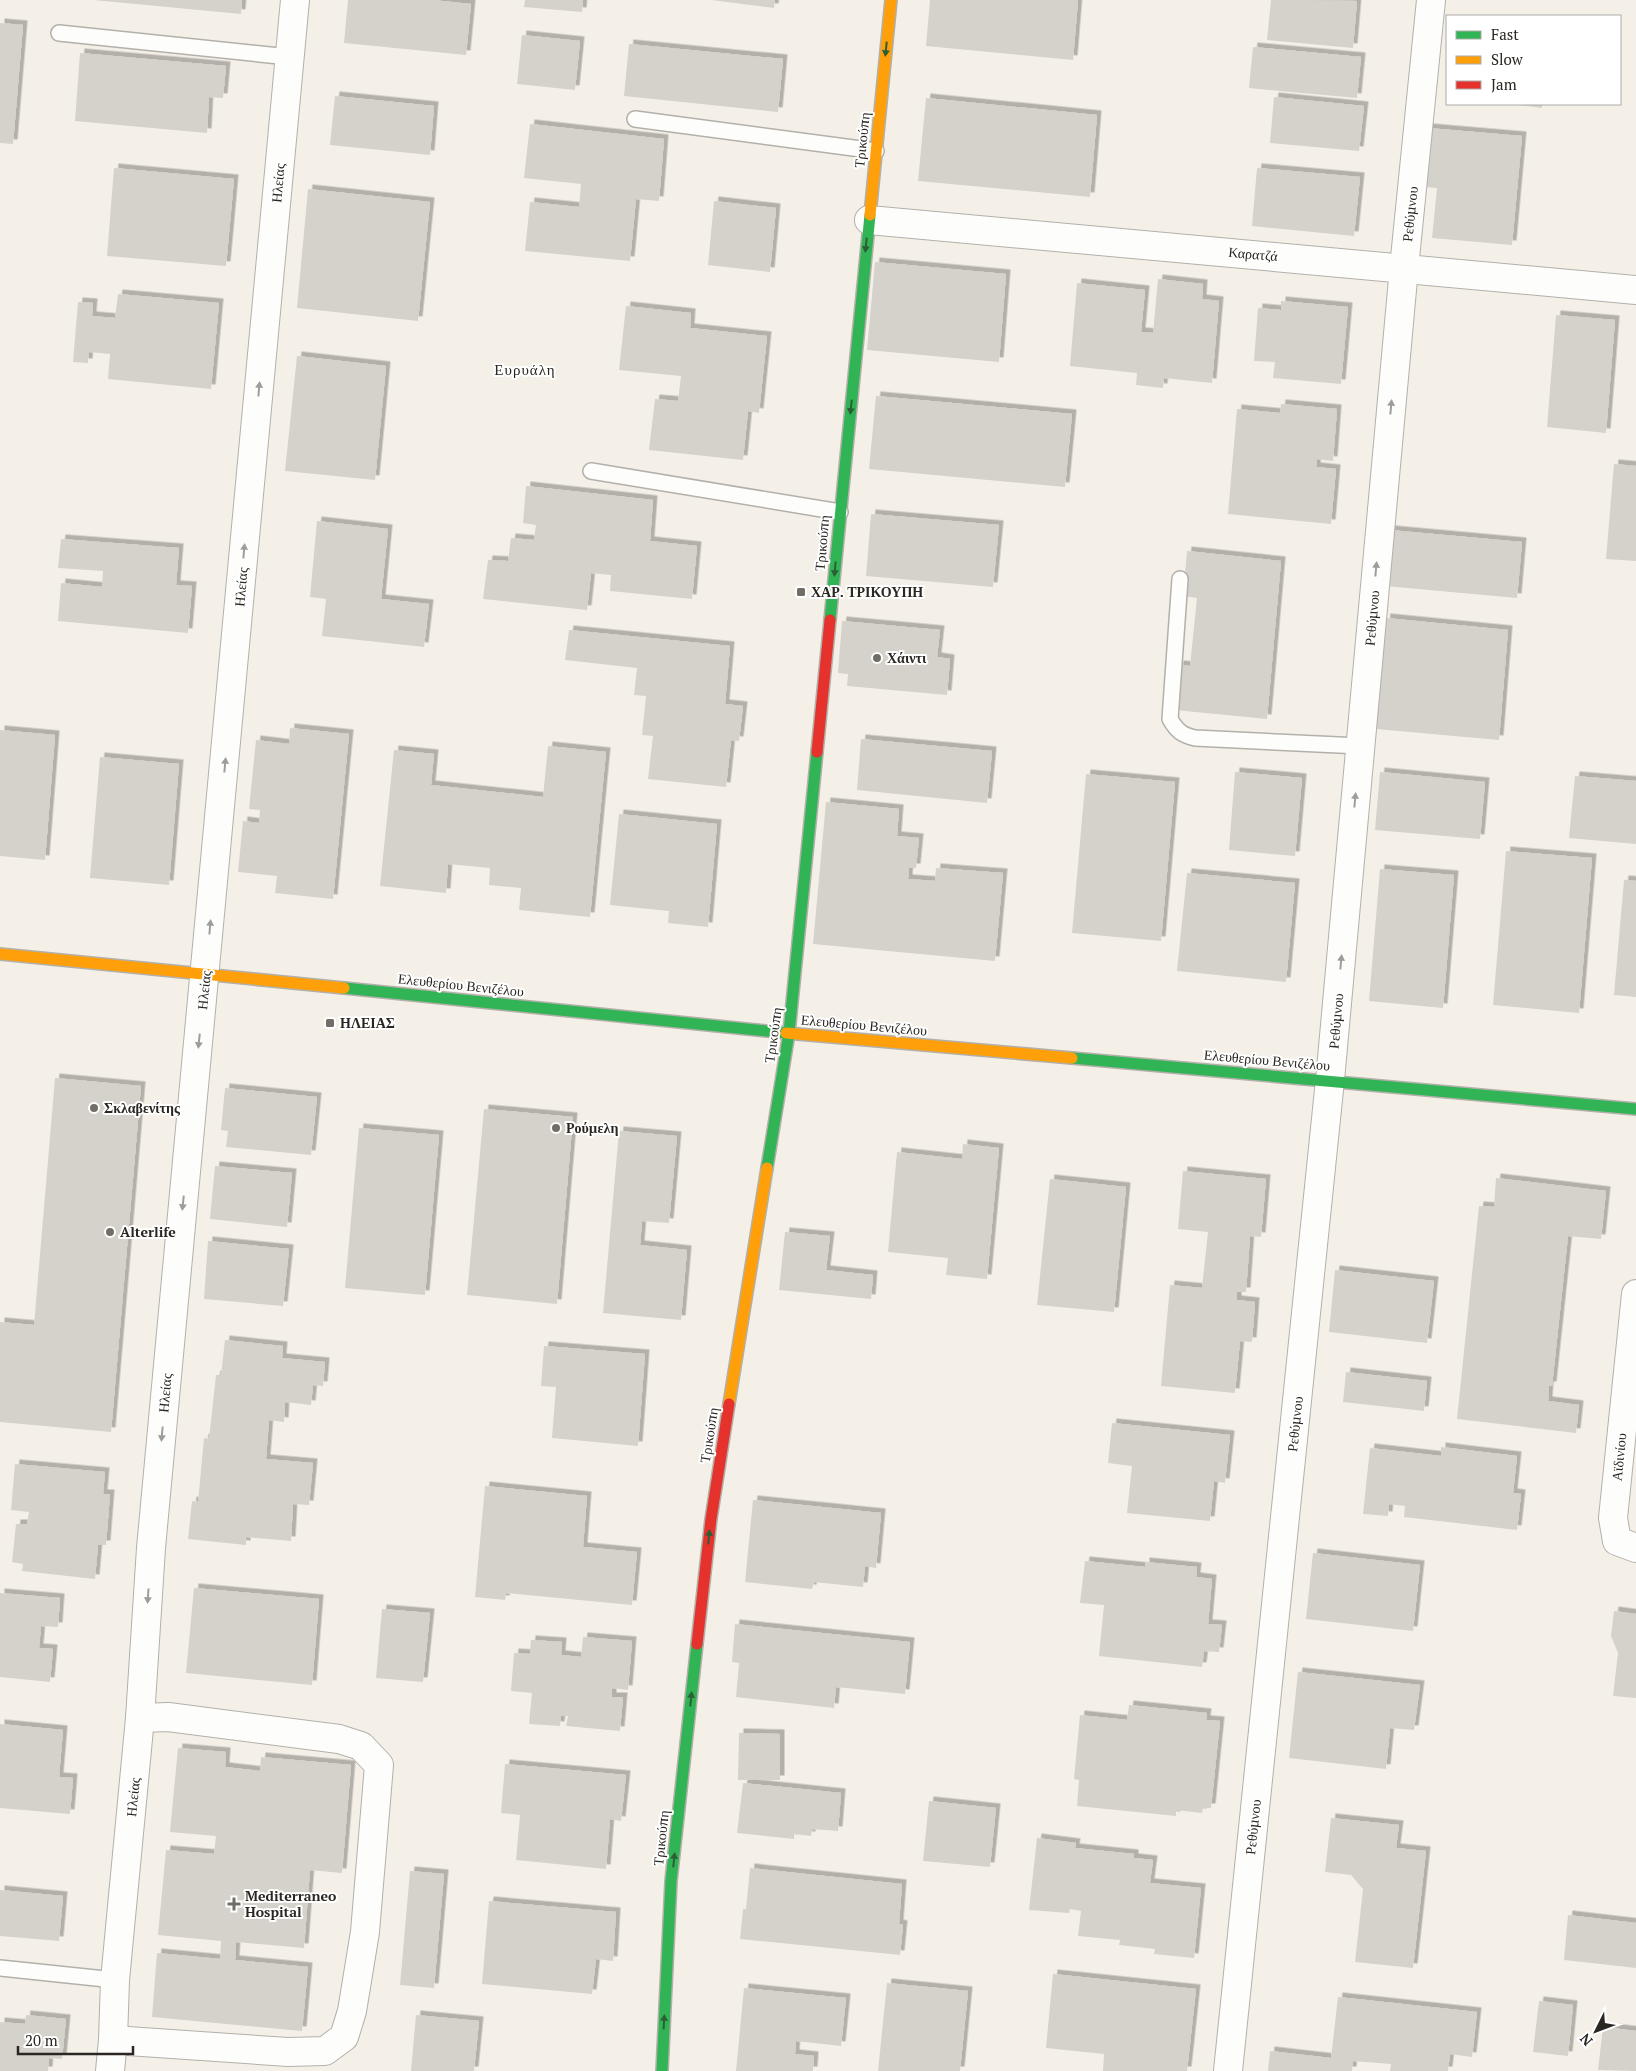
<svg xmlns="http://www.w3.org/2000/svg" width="1636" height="2071" font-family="'PT Serif',serif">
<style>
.building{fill:#d5d2cc;filter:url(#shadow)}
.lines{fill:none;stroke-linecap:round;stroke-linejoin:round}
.lane-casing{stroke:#b3b0aa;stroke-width:18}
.street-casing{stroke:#b3b0aa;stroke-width:30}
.fast-casing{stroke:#b3b0aa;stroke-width:14}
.slow-casing{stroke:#b3b0aa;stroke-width:14}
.jam-casing{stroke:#b3b0aa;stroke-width:14}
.lane{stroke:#fdfdfc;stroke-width:15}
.street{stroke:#fdfdfc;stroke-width:28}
.fast{stroke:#30b455;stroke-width:11}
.slow{stroke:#ff9f0a;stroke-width:11}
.jam{stroke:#e5322d;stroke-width:11}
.oneway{fill:#2c5f36}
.oneway2{fill:#9e9d9a}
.poi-dot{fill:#716d67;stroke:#fff;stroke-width:2}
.labels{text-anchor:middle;stroke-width:4;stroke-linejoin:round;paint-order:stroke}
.street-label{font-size:14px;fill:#2a2722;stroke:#fff}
.poi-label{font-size:14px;font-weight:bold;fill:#2a2722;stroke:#fff;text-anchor:start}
.neighbourhood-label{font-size:15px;letter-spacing:1px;fill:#2a2722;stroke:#fff}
</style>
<defs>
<filter id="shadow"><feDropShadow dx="4.5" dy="-4.5" stdDeviation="0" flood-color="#0004"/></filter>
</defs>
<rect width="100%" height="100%" fill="#f4f0e8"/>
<!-- building -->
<g class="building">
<polygon points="93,0 242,0 241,14"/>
<polygon points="348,0 432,0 471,4 466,55 344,43"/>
<polygon points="525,0 583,0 582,12 524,7"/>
<polygon points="711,0 775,0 774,8"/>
<polygon points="930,0 1078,0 1073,60 926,46"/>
<polygon points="1271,0 1357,1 1353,48 1267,40"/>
<polygon points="0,23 23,25 13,144 0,143"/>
<polygon points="522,35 580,41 575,90 517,84"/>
<polygon points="629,44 783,59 778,112 624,96"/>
<polygon points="1253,47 1361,57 1357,98 1249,88"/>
<polygon points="80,53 226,66 223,98 209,97 207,133 75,121"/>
<polygon points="335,96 434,106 430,155 330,145"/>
<polygon points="1274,97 1364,106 1359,151 1270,143"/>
<polygon points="926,98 1097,115 1090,197 918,181"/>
<polygon points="1513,104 1542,104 1542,108"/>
<polygon points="530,124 664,139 659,201 636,199 630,261 525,251 530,202 579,207 581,184 524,178"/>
<polygon points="1428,128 1522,136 1512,245 1432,238 1437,188 1423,187"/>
<polygon points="114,168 234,179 226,266 107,256"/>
<polygon points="1257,168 1360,177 1354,236 1252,226"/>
<polygon points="308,189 430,202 418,321 297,308"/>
<polygon points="714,201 776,208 770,272 708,265"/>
<polygon points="875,262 1006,274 999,362 867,350"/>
<polygon points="1158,279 1203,284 1202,299 1219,301 1212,383 1164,378 1163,388 1136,385 1137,373 1070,366 1077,283 1145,290 1141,332 1153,333"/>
<polygon points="118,294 219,303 211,389 108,379 110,354 89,352 88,363 73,362 78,302 93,303 92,316 115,318"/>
<polygon points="1281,301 1348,307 1341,384 1273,378 1275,362 1254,361 1258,308 1281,310"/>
<polygon points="626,306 691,313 690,328 767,336 759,413 748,411 743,460 649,450 655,399 678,401 681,376 619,370"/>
<polygon points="1556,315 1615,320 1606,433 1547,427"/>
<polygon points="297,356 386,366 375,480 285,471"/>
<polygon points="876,396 1072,414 1065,487 869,469"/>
<polygon points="1281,404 1337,409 1333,461 1317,459 1316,467 1336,469 1331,524 1228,514 1237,409 1280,413"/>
<polygon points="1614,464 1636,466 1636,561 1606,559"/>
<polygon points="526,486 653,500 650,541 697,546 692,599 610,591 611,575 591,573 587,610 483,599 488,560 508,561 511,538 534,540 536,525 523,523"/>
<polygon points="871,514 999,525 993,587 866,576"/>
<polygon points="317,521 388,529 381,599 429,604 424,647 322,636 326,599 310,597"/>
<polygon points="1390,530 1522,542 1517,598 1385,586"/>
<polygon points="61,539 179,548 176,585 192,586 188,633 58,621 61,583 102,587 103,571 58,568"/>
<polygon points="1187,551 1281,561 1267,719 1175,710 1179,665 1190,666 1197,598 1183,596"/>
<polygon points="1386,618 1508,630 1499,740 1376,729"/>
<polygon points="842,621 940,630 937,657 950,659 947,695 847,686 848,674 838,673"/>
<polygon points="569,630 730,646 725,704 743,706 739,741 731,740 726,787 648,779 653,736 642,735 646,696 634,695 637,668 565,660"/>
<polygon points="290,728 349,734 333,899 275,893 277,876 238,872 243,821 259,823 260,810 249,809 256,740 289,744"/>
<polygon points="0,730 55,735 45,860 0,856"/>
<polygon points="861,739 992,751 987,803 857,790"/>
<polygon points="548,746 606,752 590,917 519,910 521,888 489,885 490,868 448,864 446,893 380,886 394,750 434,754 431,785 543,797"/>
<polygon points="100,757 179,764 169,885 90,878"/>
<polygon points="1235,772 1302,778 1295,856 1229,850"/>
<polygon points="1380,772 1485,782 1480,839 1375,830"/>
<polygon points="1086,774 1175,782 1161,941 1072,933"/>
<polygon points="1575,776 1636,781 1636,844 1569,838"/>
<polygon points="826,802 899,809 897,836 919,838 916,868 909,868 908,879 935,881 936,868 1003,873 995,961 813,944"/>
<polygon points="619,814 717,824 708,927 668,923 669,911 610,905"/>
<polygon points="1506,851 1592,858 1579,1013 1493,1005"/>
<polygon points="1380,869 1454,875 1443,1008 1369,1001"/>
<polygon points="1187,873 1295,883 1286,982 1177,971"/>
<polygon points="1624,880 1636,881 1636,997 1614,995"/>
<polygon points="55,1078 141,1086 111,1432 0,1422 0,1322 34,1325"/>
<polygon points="225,1088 317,1097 311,1155 226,1147 228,1131 221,1130"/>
<polygon points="484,1109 573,1117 557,1304 467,1295"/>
<polygon points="359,1128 439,1135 425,1295 345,1288"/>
<polygon points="619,1131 677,1136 669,1223 642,1221 640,1245 687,1250 681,1320 603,1313"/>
<polygon points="963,1144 999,1148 987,1279 946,1275 948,1258 888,1252 897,1152 962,1159"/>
<polygon points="215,1166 292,1173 287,1227 210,1219"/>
<polygon points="1183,1171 1266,1179 1261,1237 1250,1236 1246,1292 1237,1292 1237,1300 1255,1302 1252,1342 1240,1341 1235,1393 1161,1386 1170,1285 1202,1288 1208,1232 1178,1229"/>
<polygon points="1496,1178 1606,1191 1601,1239 1568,1236 1552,1386 1549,1386 1548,1401 1579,1405 1576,1433 1457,1419 1479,1206 1494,1207"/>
<polygon points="1050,1179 1126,1187 1114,1312 1037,1305"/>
<polygon points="785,1232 830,1236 826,1270 873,1275 871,1299 779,1290"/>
<polygon points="208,1241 289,1249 283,1306 204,1299"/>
<polygon points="1335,1270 1434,1281 1427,1343 1329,1332"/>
<polygon points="225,1340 283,1346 282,1358 325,1362 323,1386 313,1385 311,1405 285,1402 284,1422 269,1420 266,1459 313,1463 309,1505 293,1504 291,1541 246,1537 246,1545 188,1539 192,1501 198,1502 204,1438 209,1439 216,1375 221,1375"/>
<polygon points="544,1346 645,1354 638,1446 552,1438 556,1387 541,1386"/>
<polygon points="1346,1372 1427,1381 1424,1411 1343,1402"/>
<polygon points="1112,1423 1230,1435 1225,1483 1214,1481 1210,1521 1127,1513 1132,1466 1108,1463"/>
<polygon points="1441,1447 1517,1456 1513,1493 1521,1494 1517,1530 1404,1517 1405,1506 1389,1504 1388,1516 1363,1514 1370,1448 1441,1456"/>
<polygon points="15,1464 105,1472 103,1494 110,1494 106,1545 98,1545 95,1579 22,1571 23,1564 12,1562 16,1524 27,1524 29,1512 11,1510"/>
<polygon points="485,1486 587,1496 583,1547 637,1552 632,1605 506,1593 505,1600 475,1597"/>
<polygon points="753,1500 881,1513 876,1568 865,1566 863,1587 814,1582 812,1589 745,1582"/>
<polygon points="1313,1553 1420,1565 1413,1631 1306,1619"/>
<polygon points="1085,1561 1145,1567 1145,1562 1197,1567 1196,1577 1212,1579 1208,1624 1222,1625 1219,1652 1204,1651 1202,1667 1099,1656 1104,1605 1080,1603"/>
<polygon points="194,1588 319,1599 312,1685 186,1673"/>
<polygon points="0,1593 60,1598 58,1627 41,1626 39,1648 53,1649 50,1682 0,1677"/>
<polygon points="382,1609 430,1613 423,1682 376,1678"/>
<polygon points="1614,1611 1636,1614 1636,1698 1613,1696 1618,1653 1611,1636"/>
<polygon points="735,1624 910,1642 905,1694 836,1687 834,1708 736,1697 739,1663 732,1662"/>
<polygon points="583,1637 632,1641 628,1690 612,1688 612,1697 623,1697 620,1731 566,1726 568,1716 561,1716 560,1726 529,1724 532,1693 511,1691 514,1653 530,1654 531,1640 562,1642 561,1655 581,1657"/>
<polygon points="1298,1672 1420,1685 1414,1730 1390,1728 1386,1769 1289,1758"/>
<polygon points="1129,1705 1207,1713 1206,1720 1220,1721 1211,1808 1203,1808 1202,1813 1176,1810 1176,1816 1077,1806 1079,1780 1074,1779 1080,1715 1127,1720"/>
<polygon points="0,1724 63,1730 59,1777 73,1778 70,1814 0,1808"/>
<polygon points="739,1733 780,1734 780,1780 738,1780"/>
<polygon points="178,1748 226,1752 225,1767 260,1771 261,1757 351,1765 342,1873 310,1870 304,1948 236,1942 235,1960 308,1967 302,2031 152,2017 157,1953 220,1959 221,1941 158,1935 166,1850 214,1854 216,1836 170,1832"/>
<polygon points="505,1764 626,1775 621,1821 610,1819 606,1869 516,1860 520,1815 501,1813"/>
<polygon points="743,1783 841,1793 838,1831 812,1829 811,1836 794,1834 794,1839 737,1833"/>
<polygon points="929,1801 996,1808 990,1867 923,1861"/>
<polygon points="1331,1818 1399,1825 1396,1848 1426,1851 1413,1968 1355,1962 1363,1889 1351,1875 1325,1872"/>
<polygon points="1037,1838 1076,1843 1075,1848 1134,1854 1134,1858 1153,1860 1150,1883 1201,1888 1194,1958 1154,1954 1155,1949 1119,1945 1120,1940 1078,1936 1081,1911 1070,1909 1069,1913 1029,1910"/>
<polygon points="750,1868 902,1884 899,1924 903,1925 900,1955 740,1939 743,1909 746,1909"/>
<polygon points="410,1871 444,1874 434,1988 400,1985"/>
<polygon points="0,1890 63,1896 59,1941 0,1936"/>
<polygon points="489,1901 616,1912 613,1961 596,1959 592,1994 482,1984"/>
<polygon points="1568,1915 1636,1923 1636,1968 1564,1960"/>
<polygon points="1053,1974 1196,1989 1187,2071 1103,2071 1104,2054 1046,2048"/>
<polygon points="887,1983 968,1991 960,2071 878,2071"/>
<polygon points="744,1988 846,1998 841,2046 796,2041 795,2054 814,2056 813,2071 736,2071"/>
<polygon points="1338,1997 1477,2012 1472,2057 1450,2054 1448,2071 1390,2071 1391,2064 1353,2061 1352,2071 1268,2071 1270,2051 1331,2058"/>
<polygon points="1539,2001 1573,2005 1568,2056 1533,2052"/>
<polygon points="26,2015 66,2019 62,2059 49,2058 48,2071 0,2071 0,2022 25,2024"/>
<polygon points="416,2015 479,2021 474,2071 411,2071"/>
<polygon points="1603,2027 1636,2031 1636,2071 1598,2070"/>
</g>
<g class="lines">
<defs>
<g id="lane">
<polyline points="59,33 289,57"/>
<polyline points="635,119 876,151"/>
<polyline points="591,471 840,512"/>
<path d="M1180,579L1170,719C1177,731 1182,735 1195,738L1360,746"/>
<polyline points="0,1968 115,1980"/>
</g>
<g id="street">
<polyline points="869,220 1636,290"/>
<polyline points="1636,1294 1613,1518 1617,1541 1636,1548"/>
<polyline points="113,2040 288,2052 325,2051 344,2037 352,2011 365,1932 379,1765 361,1746 339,1739 168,1717 140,1718"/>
<polyline points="110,2071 113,2040 115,1980 140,1718 151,1548 295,0"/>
<polyline points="1228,2071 1330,1080 1404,268 1431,0"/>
</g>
<g id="fast">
<polyline points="830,620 870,215"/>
<polyline points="344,988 786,1033"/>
<polyline points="1072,1058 1636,1109"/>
<polyline points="767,1168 789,1033 817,752"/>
<polyline points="662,2071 671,1881 697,1644"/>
</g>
<g id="slow">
<polyline points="870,215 891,0"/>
<polyline points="0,954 344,988"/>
<polyline points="786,1033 1072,1058"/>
<polyline points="729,1404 767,1168"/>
</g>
<g id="jam">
<polyline points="817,752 830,620"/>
<polyline points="697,1644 711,1519 729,1404"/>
</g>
</defs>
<!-- lane casing -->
<use href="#lane" class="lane-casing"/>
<!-- street casing -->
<use href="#street" class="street-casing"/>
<!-- fast casing -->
<use href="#fast" class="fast-casing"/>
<!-- slow casing -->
<use href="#slow" class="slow-casing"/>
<!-- jam casing -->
<use href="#jam" class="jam-casing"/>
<!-- lane -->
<use href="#lane" class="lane"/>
<!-- street -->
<use href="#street" class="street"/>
<!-- fast -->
<use href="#fast" class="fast"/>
<!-- slow -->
<use href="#slow" class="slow"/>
<!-- jam -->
<use href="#jam" class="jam"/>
</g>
<!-- one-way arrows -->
<defs><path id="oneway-solid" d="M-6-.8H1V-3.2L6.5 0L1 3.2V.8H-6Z" transform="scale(1.25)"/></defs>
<g class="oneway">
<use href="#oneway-solid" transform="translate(886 49) rotate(96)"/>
<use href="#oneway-solid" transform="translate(866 245) rotate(96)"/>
<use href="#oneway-solid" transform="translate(851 407) rotate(96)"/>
<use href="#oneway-solid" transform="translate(835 569) rotate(95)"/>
<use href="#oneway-solid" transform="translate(709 1537) rotate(-84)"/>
<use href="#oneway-solid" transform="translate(691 1699) rotate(-84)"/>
<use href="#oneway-solid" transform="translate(674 1860) rotate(-84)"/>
<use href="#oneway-solid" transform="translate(664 2022) rotate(-87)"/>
</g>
<g class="oneway2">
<use href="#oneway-solid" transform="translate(259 389) rotate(-85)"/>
<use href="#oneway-solid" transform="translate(1391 407) rotate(-85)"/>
<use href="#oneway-solid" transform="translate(244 551) rotate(-85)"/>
<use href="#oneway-solid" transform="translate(1376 569) rotate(-85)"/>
<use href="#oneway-solid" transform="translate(225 765) rotate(-85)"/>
<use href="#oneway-solid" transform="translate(1355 800) rotate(-85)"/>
<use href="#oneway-solid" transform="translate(210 927) rotate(-85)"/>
<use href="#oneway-solid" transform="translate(1341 962) rotate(-85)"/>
<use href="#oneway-solid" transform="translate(199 1041) rotate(96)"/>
<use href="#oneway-solid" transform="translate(183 1203) rotate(96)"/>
<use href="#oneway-solid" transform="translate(162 1434) rotate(95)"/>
<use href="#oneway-solid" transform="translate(148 1596) rotate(94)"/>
</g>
<!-- markers -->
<g class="poi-dot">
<rect x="796" y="587" width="10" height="10" rx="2.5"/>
<circle cx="877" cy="658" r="5"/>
<rect x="325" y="1018" width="10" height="10" rx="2.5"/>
<circle cx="94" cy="1108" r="5"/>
<circle cx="556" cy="1128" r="5"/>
<circle cx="110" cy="1232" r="5"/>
<path d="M231.5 1896.5h5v5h5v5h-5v5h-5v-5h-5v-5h5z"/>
</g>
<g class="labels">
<!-- street labels -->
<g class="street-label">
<text transform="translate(862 140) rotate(-84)" y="5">Τρικούπη</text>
<text transform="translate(278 183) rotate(-85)" y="5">Ηλείας</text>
<text transform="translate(1410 214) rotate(-84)" y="5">Ρεθύμνου</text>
<text transform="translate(1253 254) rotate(5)" y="5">Καρατζά</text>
<text transform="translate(822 543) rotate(-85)" y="5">Τρικούπη</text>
<text transform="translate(241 587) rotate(-85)" y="5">Ηλείας</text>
<text transform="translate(1372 618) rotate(-85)" y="5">Ρεθύμνου</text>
<text transform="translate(461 985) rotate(6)" y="5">Ελευθερίου Βενιζέλου</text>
<text transform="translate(204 990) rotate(-84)" y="5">Ηλείας</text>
<text transform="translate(1336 1021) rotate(-85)" y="5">Ρεθύμνου</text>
<text transform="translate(864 1025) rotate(5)" y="5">Ελευθερίου Βενιζέλου</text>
<text transform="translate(773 1035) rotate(-82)" y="5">Τρικούπη</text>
<text transform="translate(1267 1060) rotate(5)" y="5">Ελευθερίου Βενιζέλου</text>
<text transform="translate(165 1393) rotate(-85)" y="5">Ηλείας</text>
<text transform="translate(1295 1424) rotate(-84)" y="5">Ρεθύμνου</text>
<text transform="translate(709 1435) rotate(-81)" y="5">Τρικούπη</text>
<text transform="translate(1619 1457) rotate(-84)" y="5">Αϊδινίου</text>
<text transform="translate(133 1797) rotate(-84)" y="5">Ηλείας</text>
<text transform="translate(1253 1827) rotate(-84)" y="5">Ρεθύμνου</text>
<text transform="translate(661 1838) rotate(-84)" y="5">Τρικούπη</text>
</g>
<!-- poi labels -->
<g class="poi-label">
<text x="811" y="597">ΧΑΡ. ΤΡΙΚΟΥΠΗ</text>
<text x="887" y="663">Χάιντι</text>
<text x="340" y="1028">ΗΛΕΙΑΣ</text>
<text x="104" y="1113">Σκλαβενίτης</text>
<text x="566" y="1133">Ρούμελη</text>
<text x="120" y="1237">Alterlife</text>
<text x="245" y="1901">Mediterraneo<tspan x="245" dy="16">Hospital</tspan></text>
</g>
<!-- neighbourhood labels -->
<g class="neighbourhood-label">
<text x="525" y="375">Ευρυάλη</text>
</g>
</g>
<!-- legend -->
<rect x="1446" y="15" width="175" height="90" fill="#ffffff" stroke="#aaa9a7"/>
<rect x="1456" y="31" width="25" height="8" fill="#30b455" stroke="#aaa9a7"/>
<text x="1491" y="40" font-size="15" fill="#2a2722">Fast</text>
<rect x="1456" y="56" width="25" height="8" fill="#ff9f0a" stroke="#aaa9a7"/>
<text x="1491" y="65" font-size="15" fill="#2a2722">Slow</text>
<rect x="1456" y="81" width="25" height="8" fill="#e5322d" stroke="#aaa9a7"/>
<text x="1491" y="90" font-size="15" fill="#2a2722">Jam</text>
<!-- north arrow -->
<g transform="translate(1596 2031) rotate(228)" stroke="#ffffff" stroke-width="4" paint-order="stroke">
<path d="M0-4L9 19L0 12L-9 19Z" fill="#2a2722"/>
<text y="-8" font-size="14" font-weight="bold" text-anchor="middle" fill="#2a2722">N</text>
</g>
<!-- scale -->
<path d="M18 2046v8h115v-8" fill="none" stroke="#2a2722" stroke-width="2.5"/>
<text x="25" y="2046" font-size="15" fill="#2a2722" stroke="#ffffff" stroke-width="4" paint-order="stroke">20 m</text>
</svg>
